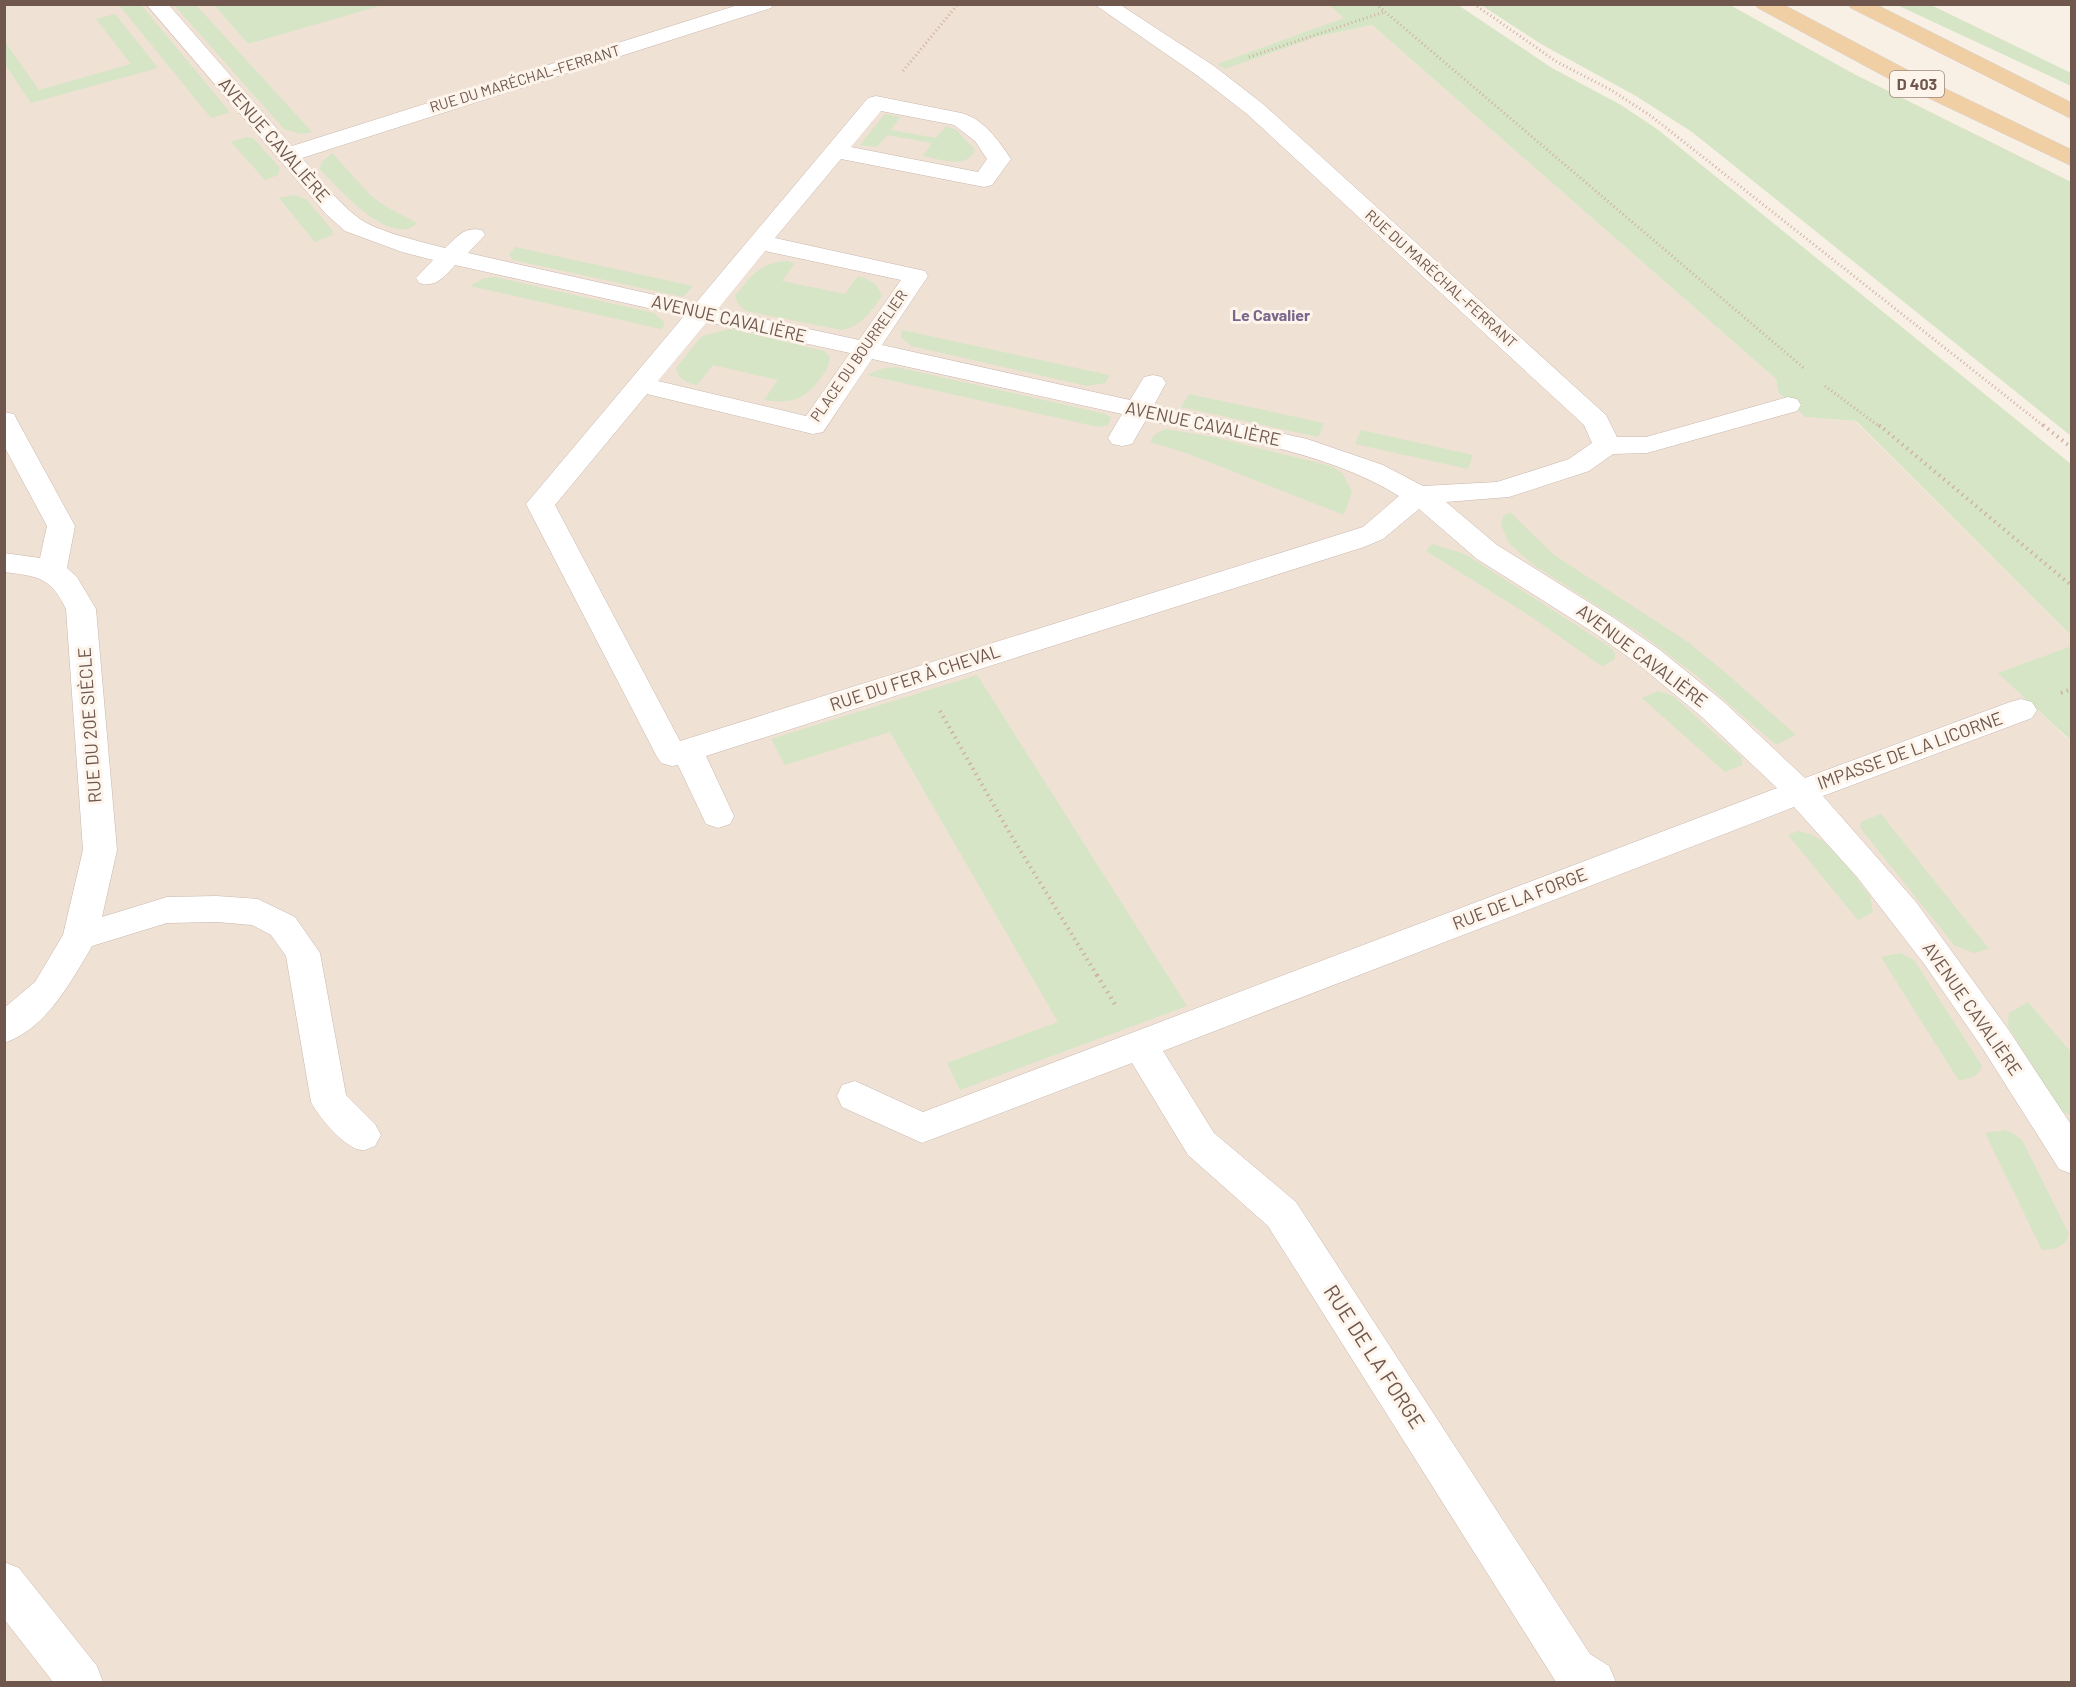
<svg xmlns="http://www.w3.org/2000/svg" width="2076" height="1687" font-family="Barlow,sans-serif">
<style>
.residential{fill:#f0e1d5}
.green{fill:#d5e5c5}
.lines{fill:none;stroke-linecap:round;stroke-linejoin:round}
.minor-casing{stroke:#c9b7ad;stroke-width:1}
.major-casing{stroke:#d4cdca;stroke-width:1}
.path-far2{stroke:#d0b1a4;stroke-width:3;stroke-dasharray:1 3;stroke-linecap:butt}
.path-far1{stroke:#d0b1a4;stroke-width:4;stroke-dasharray:1.5 4.5;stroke-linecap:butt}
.path{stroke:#d0b1a4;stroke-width:4.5;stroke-dasharray:1.5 5;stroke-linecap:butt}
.minor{fill:#fff;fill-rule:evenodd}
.major{fill:#f1cfa5;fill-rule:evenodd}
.labels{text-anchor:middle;stroke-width:6;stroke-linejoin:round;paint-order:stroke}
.far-street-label{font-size:15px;fill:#6f574d;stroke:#fdf4eb}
.shield{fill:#fdf4eb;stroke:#9a867c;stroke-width:1.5}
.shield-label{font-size:16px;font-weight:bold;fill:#6f574d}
.far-neighbourhood-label{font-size:16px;font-weight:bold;fill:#7b668c;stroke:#fdf4eb}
.street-label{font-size:18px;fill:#6f574d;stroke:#fdf4eb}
.near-street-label{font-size:21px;fill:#6f574d;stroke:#fdf4eb}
</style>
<rect width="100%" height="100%" fill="#f9f0e5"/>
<!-- residential -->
<polygon class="residential" points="383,4 1329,5 1345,18 1217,64 1316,37 1372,25 1776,379 1778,392 1805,417 1855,421 2071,635 2071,646 1999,673 2067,738 2071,736 2071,1682 5,1682 5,5 214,5 248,44"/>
<!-- green -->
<g class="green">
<polygon points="119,5 141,5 229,111 228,113 211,118"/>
<polygon points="174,5 196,5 312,132 301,134 284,129"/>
<polygon points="214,5 383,5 248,44"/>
<polygon points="1329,5 1458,5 1552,68 1621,105 1657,129 2071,464 2071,635 1856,421 1805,417 1778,392 1776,379 1372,25 1316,37 1225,69 1217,64 1344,18"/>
<polygon points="1481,5 1730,5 1854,74 2071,182 2071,436 1692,132 1636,96 1541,44"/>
<polygon points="1897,5 1931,5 2071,73 2071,86"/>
<polygon points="115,14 158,68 31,103 5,64 5,42 39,90 131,64 96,19"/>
<path d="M885,114L900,117L891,130L936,138L946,126L955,129L975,150C967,170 939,159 923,156L932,143L887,135L877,147L860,145Z"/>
<polygon points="247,137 253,138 280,168 278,175 265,180 231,142"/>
<path d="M332,153L371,196L385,206L417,223C391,249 337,187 320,169L321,163Z"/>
<polygon points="294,195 306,199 333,231 332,235 315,242 279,198"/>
<polygon points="515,247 693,286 683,297 513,260 509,254"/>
<path d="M786,261L795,263L782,281L845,294L858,276C871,280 877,283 882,296C870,312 862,326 842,330L746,311L738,304L735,296C753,275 757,264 786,261Z"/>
<polygon points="495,277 654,313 664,322 664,327 661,329 470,286 484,278"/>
<path d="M731,329L824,351L830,357C829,366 826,371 820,379C804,400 790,404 764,400L778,380L713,365L697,385C686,383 678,379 676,368L702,336Z"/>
<polygon points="902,330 1109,375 1110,375 1105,383 1087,386 911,346 901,337"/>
<polygon points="896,367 1106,414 1111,418 1108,425 1098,427 867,375 884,368"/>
<polygon points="1189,394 1324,423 1318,437 1181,407"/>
<polygon points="1166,429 1214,437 1331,466 1342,473 1352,491 1344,515 1186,453 1150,442 1155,434"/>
<polygon points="1361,430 1473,455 1468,469 1355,444"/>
<polygon points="1510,512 1554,555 1688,642 1727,674 1796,735 1776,745 1696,675 1640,633 1532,564 1509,543 1501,525 1503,516"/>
<polygon points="1432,544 1465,554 1610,647 1615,653 1615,659 1603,666 1597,663 1533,618 1426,551"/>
<polygon points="2071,646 2071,736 2068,738 1998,673"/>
<polygon points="977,675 1187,1006 960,1090 947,1063 1058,1022 890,732 785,765 771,739"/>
<polygon points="1658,691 1673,696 1742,758 1742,765 1725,772 1642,698"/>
<polygon points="1881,814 1989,949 1974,953 1955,946 1865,834 1860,827 1861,822"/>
<path d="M1798,831C1830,835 1851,873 1870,896L1873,912L1858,920L1788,835Z"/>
<path d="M1901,953L1914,960L1982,1066C1979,1077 1969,1078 1959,1081L1881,957Z"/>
<polygon points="2028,1002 2071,1052 2071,1116 2060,1110 2008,1026 2009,1013"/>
<path d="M2005,1130L2014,1134L2022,1140L2069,1234C2065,1248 2055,1249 2042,1250L1985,1133Z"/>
</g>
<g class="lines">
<defs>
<g id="minor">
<path d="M146,4H168L292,146L741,4H774L771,8L302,158C320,179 338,203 360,219C376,231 425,243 445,248C457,237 464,226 482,230L485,235L468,253L695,304L868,98L876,96L961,113C984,119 998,140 1011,159L992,185L984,187L841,159L775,238L925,271L928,276L882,345L1130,400L1144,377L1153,375L1162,377L1166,383L1154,405L1307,439L1383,465L1423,486L1497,482L1569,459L1592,443L1584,425L1247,114L1198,76L1094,4H1119L1214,66L1263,104L1606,415L1617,437H1646L1788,397L1797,399L1801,405L1797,411L1647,453L1613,454L1589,471L1509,497L1446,502L1497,545L1614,618L1660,650L1724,702L1805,778L2010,702L2021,699L2032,702L2037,710L2032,718L1823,796L1916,902L2008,1029L2072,1126V1174L2059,1169L1983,1049L1925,965L1857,877L1794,807L1163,1051L1214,1133L1296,1202L1590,1654L1609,1666L1616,1682H1556L1268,1226L1188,1155L1132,1063L922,1143L842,1107L837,1096L842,1085L855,1081L923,1112L1777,788L1702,717L1638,664L1593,632L1477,559L1419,509L1383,539L1364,547L706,756L734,816L730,824L718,828L706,824L678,765L672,766L661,763L656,755L526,504L684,316L455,265C444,277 436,288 419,283L416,278L433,260L402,252L345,231L326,214ZM881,111L954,125L975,141L987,159L978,172L851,147ZM765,251L901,280L859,340L718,309ZM707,322L850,353L806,416L658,381ZM872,359L1122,414L1108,438L1112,444L1122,446L1132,444L1146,420C1231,439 1324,450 1399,496L1363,527L1344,533L680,741L555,505L647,394L813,434L823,432Z"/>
<path d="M4,412L14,414L17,420L75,526L67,568L77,577L96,609L117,850L102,917L167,897L217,896L258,899L295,917L320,953L346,1095L375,1124L381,1135L375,1146C371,1147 365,1151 362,1150C346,1150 317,1115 311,1102L286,956L271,935L252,925L217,922L167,923L92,946C71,982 46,1029 4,1043V1008L35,982L63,935L83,850L66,609C51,577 37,576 4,572V553L40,558L47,526L4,446Z"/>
<polygon points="4,1562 19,1568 97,1666 103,1682 53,1682 4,1619"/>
</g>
<g id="major">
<polygon points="1755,4 1782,4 1913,73 2072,150 2072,166 1897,83 1758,8"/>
<polygon points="1848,4 1875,4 2072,103 2072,119 1851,8"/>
</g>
</defs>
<!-- minor casing -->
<use href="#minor" class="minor-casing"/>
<!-- major casing -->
<use href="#major" class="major-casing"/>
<!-- path-far2 -->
<g class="path-far2">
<polyline points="1376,4 1805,369"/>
<polyline points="1474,4 1557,62 1611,90 1651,116 2045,427"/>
<polyline points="1249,57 1384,12"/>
<polyline points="903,71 958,4"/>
<polyline points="1825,386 1880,427"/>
</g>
<!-- path-far1 -->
<g class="path-far1">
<polyline points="1879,425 2072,586"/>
<polyline points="2043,425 2072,448"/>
<polyline points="2061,693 2072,689"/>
<polyline points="940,711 1012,837 1098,977"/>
</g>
<!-- path -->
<polyline class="path" points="1097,975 1116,1006"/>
<!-- minor -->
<use href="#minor" class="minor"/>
<!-- major -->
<use href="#major" class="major"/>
</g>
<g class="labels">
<!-- far-street labels -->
<g class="far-street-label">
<text transform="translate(525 79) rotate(-17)" y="5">RUE DU MARÉCHAL-FERRANT</text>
<text transform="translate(1441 279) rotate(42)" y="5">RUE DU MARÉCHAL-FERRANT</text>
<text transform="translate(859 356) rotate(-55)" y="5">PLACE DU BOURRELIER</text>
</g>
<!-- shield labels -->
<rect class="shield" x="1890" y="71" width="54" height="26" rx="4.5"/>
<g class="shield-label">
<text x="1917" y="90">D 403</text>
</g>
<!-- far-neighbourhood labels -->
<g class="far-neighbourhood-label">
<text x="1271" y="321">Le Cavalier</text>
</g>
<!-- street labels -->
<g class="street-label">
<text transform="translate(274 140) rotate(49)" y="6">AVENUE CAVALIÈRE</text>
<text transform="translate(729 319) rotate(13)" y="6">AVENUE CAVALIÈRE</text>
<text transform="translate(1203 424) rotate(12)" y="6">AVENUE CAVALIÈRE</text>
<text transform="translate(1642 656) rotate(37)" y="6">AVENUE CAVALIÈRE</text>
<text transform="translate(915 678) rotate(-18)" y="6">RUE DU FER À CHEVAL</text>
<text transform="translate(90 725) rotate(-94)" y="6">RUE DU 20E SIÈCLE</text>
<text transform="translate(1910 751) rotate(-20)" y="6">IMPASSE DE LA LICORNE</text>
<text transform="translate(1520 899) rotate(-21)" y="6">RUE DE LA FORGE</text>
<text transform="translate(1972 1009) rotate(55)" y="6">AVENUE CAVALIÈRE</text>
</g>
<!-- near-street labels -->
<g class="near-street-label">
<text transform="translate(1374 1357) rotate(57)" y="7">RUE DE LA FORGE</text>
</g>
</g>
<!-- border -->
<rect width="2076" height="1687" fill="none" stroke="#6f574d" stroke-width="12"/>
</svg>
